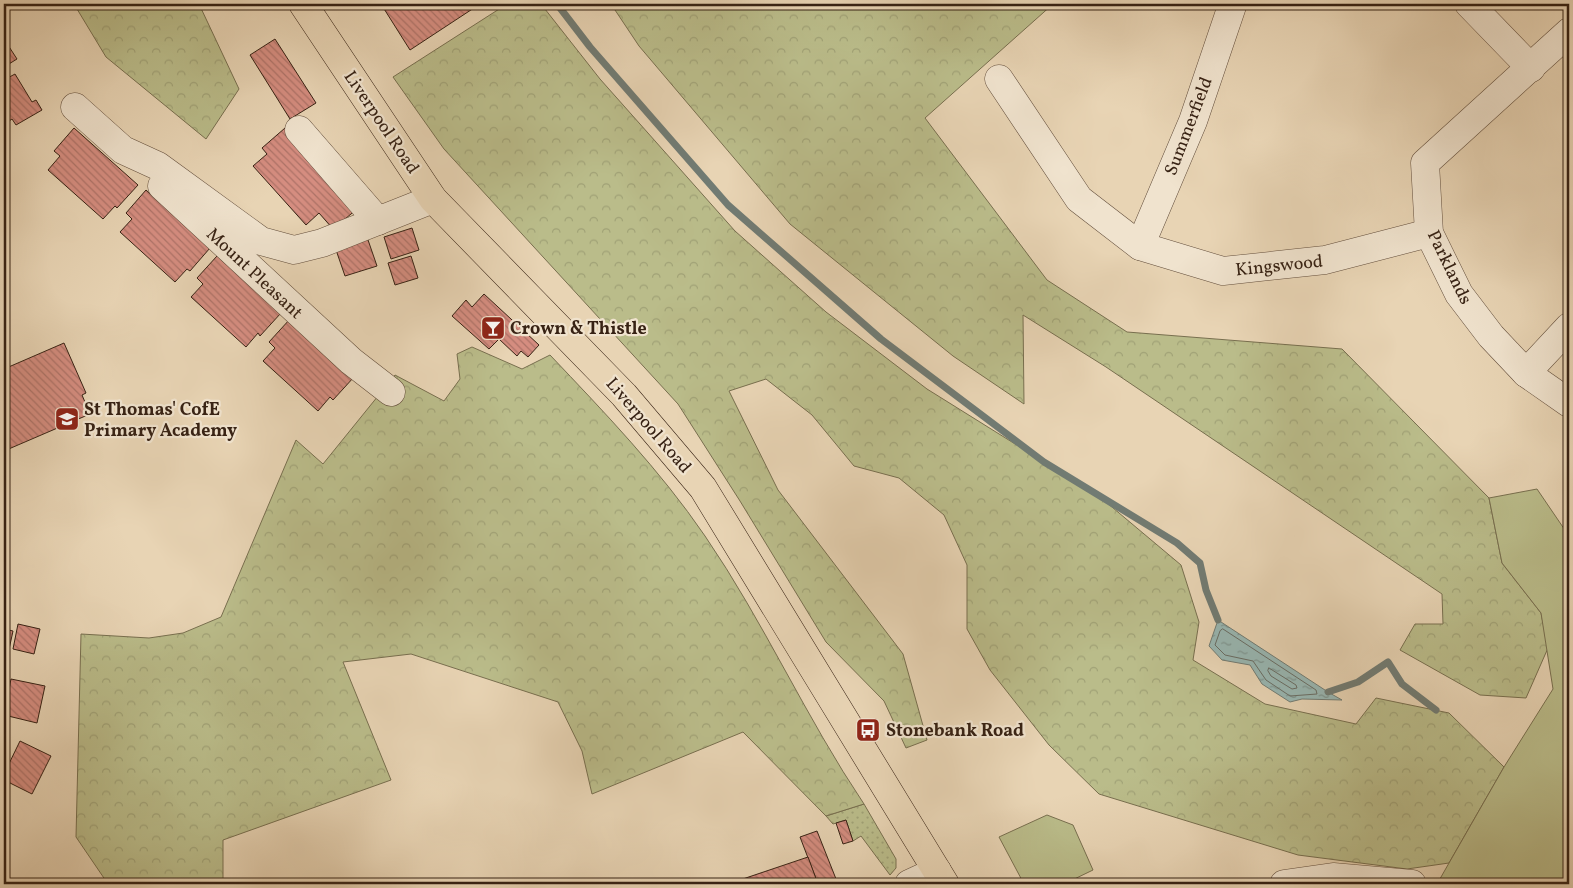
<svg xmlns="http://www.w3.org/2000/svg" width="1573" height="888" font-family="Vollkorn,serif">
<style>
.grass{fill:url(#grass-dots);stroke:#786f4f}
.forest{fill:url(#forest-crowns);stroke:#786f4f}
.green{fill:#babc8a;stroke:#786f4f}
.water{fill:url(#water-ripples);stroke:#717b73}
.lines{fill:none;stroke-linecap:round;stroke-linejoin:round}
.shore{stroke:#686c64;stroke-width:1}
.stream{stroke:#717b73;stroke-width:7}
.building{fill:url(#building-back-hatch);stroke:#372214}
.minor-casing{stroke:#634e3c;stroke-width:29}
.major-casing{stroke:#372214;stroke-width:29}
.minor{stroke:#f0e3ce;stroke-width:28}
.major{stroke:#e8d4b4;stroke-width:28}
.labels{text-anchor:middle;stroke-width:4.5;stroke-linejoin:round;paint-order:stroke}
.street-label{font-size:18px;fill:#372214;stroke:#f0e3ce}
.poi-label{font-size:18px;font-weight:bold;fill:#372214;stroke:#f0e3ce;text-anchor:start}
</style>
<defs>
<pattern id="grass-dots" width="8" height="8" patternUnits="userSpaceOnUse" patternTransform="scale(1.25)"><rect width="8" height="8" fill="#babc8a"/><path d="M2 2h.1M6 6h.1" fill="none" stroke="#a0a176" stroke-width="1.8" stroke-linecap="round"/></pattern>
<pattern id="forest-crowns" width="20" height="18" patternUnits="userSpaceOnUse" patternTransform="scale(1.25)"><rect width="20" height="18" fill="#babc8a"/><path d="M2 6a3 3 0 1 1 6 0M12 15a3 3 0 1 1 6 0" fill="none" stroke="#a0a176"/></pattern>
<pattern id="water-ripples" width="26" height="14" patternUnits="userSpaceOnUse" patternTransform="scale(1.25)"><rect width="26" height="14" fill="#98b7b3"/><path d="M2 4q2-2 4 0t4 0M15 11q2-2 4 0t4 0" fill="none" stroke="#7d9490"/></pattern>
<pattern id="building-back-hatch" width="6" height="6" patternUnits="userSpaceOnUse" patternTransform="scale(1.25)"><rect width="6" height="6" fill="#d58d80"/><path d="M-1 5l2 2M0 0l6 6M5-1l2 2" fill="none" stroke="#ae7368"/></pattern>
</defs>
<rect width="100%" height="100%" fill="#e8d4b4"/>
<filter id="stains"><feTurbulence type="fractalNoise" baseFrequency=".004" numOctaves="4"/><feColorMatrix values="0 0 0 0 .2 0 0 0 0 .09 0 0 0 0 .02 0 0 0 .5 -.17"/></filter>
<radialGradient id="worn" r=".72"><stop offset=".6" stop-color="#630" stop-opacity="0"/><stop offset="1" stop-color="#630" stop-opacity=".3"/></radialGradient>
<!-- grass -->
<polygon class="grass" points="864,804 896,859 896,868 890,875 861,836 853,841 846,820 833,824 826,816"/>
<!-- forest -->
<g class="forest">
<polygon points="74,4 199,4 239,89 206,139 106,57"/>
<polygon points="507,4 541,4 600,79 735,231 826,312 927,389 1100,497 1181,565 1199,622 1193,660 1265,704 1356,724 1376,698 1449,713 1504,767 1449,863 1407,869 1298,855 1099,794 1049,745 990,670 967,629 967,565 944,515 899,478 854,466 812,415 766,379 729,391 778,490 903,654 927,740 906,748 884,701 826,642 740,501 678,404 444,149 393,77"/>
<polygon points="611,4 1053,4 925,118 1047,280 1127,332 1342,349 1489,498 1502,563 1541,613 1548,648 1526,698 1480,695 1400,650 1415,624 1443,624 1442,594 1106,367 1023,315 1024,404 953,356 790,224 639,46"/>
<path d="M472,347L522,369L550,355C604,412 660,470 705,536C764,622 806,718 864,804L826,816L743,732L592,794L582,751L558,702L411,654L343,662L391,780L223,840V884H108L76,837L81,634L149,638L183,633L221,617L296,440L323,464L395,375L444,401L460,379L457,354Z"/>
</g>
<!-- green -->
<g class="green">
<polygon points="1537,489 1569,536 1569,884 1437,884 1504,767 1553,689 1541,613 1502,563 1489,498"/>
<polygon points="1047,815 1073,825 1093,870 1064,884 1024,884 999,837"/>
</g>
<!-- water -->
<polygon class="water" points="1218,620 1328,692 1342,700 1302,699 1290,702 1262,684 1250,665 1222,660 1209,646"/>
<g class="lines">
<!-- shore -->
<g class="shore">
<polygon points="1223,629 1316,690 1317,694 1290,696 1266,680 1253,661 1225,655 1215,645 1220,631"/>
<polygon points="1269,668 1296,685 1297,688 1292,689 1271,676 1268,671"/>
</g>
<!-- stream -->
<g class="stream">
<polyline points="557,4 590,47 728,205 881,339 1044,462 1177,543 1200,563 1206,590 1218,620"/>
<polyline points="1328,692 1358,682 1388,662 1402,684 1436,710"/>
</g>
</g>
<!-- building -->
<g class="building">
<polygon points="381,4 480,4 410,50"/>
<polygon points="275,39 316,103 290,119 250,55"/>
<polygon points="6,42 17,59 4,67 4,43"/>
<polygon points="15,74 32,102 36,100 42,110 16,125 12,119 9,121 4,112 4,80"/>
<polygon points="74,128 138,185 117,208 115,206 103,219 48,170 60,156 54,151"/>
<polygon points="285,128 357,209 333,229 319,213 306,225 253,166 267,154 262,148"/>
<polygon points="146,190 210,248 190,271 187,269 175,282 120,232 132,219 126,213"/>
<polygon points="412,228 419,250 391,259 384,237"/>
<polygon points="367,237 377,266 345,276 335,247"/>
<polygon points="217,256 281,313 260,336 258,333 246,347 191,297 203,284 197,278"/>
<polygon points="411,256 418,278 395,285 388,263"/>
<polygon points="484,294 539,345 528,357 521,351 517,356 499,339 489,349 452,316 466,300 472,307"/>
<polygon points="290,319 354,377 333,400 330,397 318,411 263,361 275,348 269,342"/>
<polygon points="64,343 86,393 82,395 90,414 4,451 4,369"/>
<polygon points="18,624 40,629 34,654 13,649"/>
<polygon points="4,629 13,631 6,663 4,662"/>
<polygon points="11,679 45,686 37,723 4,715"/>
<polygon points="20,741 51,756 32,794 4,780 4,774"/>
<polygon points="846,820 853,841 843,844 836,823"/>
<polygon points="817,831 838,884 818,884 800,837"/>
<polygon points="808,857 818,884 728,884"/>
</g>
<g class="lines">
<defs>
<g id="minor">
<polyline points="1469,4 1531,68"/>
<polyline points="1569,32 1425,163 1429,233 1459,294 1491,336 1526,373 1569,403"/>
<polyline points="999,79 1079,199 1140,246 1223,271 1325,260 1429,233"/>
<polyline points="75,107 123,150 158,166 261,241 294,250 322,243 433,199"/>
<polyline points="299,130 378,221"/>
<polyline points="162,186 351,361 391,392"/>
<polyline points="1140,246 1193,121 1232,6"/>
<polyline points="1526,373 1569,327"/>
<polyline points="909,884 937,871"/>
<polyline points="1284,884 1333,877 1412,884"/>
</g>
<polyline id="major" points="303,4 433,199 624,395 703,488 945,884"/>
</defs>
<!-- minor casing -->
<use href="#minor" class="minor-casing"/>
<!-- major casing -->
<use href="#major" class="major-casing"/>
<!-- minor -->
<use href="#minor" class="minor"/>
<!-- major -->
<use href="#major" class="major"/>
</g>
<!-- icons -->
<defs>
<symbol id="bar-square" viewBox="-11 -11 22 22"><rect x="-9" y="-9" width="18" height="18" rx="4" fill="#8f2418" stroke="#f0e3ce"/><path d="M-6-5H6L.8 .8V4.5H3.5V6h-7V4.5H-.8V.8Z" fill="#fff"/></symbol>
<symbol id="school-square" viewBox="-11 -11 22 22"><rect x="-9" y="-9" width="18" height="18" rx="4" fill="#8f2418" stroke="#f0e3ce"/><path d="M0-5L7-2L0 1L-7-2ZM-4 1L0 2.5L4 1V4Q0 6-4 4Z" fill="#fff"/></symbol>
<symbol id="bus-square" viewBox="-11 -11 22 22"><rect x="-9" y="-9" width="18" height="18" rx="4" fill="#8f2418" stroke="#f0e3ce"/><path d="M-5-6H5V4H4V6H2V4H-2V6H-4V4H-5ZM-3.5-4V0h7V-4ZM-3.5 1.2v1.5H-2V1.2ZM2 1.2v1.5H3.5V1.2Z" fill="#fff"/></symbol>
</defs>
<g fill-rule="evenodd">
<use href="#bar-square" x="479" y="314" width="28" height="28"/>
<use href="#school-square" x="53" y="405" width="28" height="28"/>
<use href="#bus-square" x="854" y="716" width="28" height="28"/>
</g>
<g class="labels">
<!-- street labels -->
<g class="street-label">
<text transform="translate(382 122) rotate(56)" y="6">Liverpool Road</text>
<text transform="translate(1188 126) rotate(-69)" y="6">Summerfield</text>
<text transform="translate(1279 265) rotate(-6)" y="6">Kingswood</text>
<text transform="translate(1450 267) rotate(64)" y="6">Parklands</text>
<text transform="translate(255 273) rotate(43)" y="6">Mount Pleasant</text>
<text transform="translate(649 425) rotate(49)" y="6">Liverpool Road</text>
</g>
<!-- poi labels -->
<g class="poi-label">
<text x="510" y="334">Crown &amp; Thistle</text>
<text x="84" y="415">St Thomas' CofE<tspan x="84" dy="21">Primary Academy</tspan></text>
<text x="886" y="736">Stonebank Road</text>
</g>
</g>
<!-- margin -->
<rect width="1573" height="888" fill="none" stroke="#e8d4b4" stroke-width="20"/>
<rect x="5" y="5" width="1563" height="878" fill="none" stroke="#372214" stroke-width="2.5"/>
<rect x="10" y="10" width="1553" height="868" fill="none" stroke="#372214"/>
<rect width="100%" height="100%" filter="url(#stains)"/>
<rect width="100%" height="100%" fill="url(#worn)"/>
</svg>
